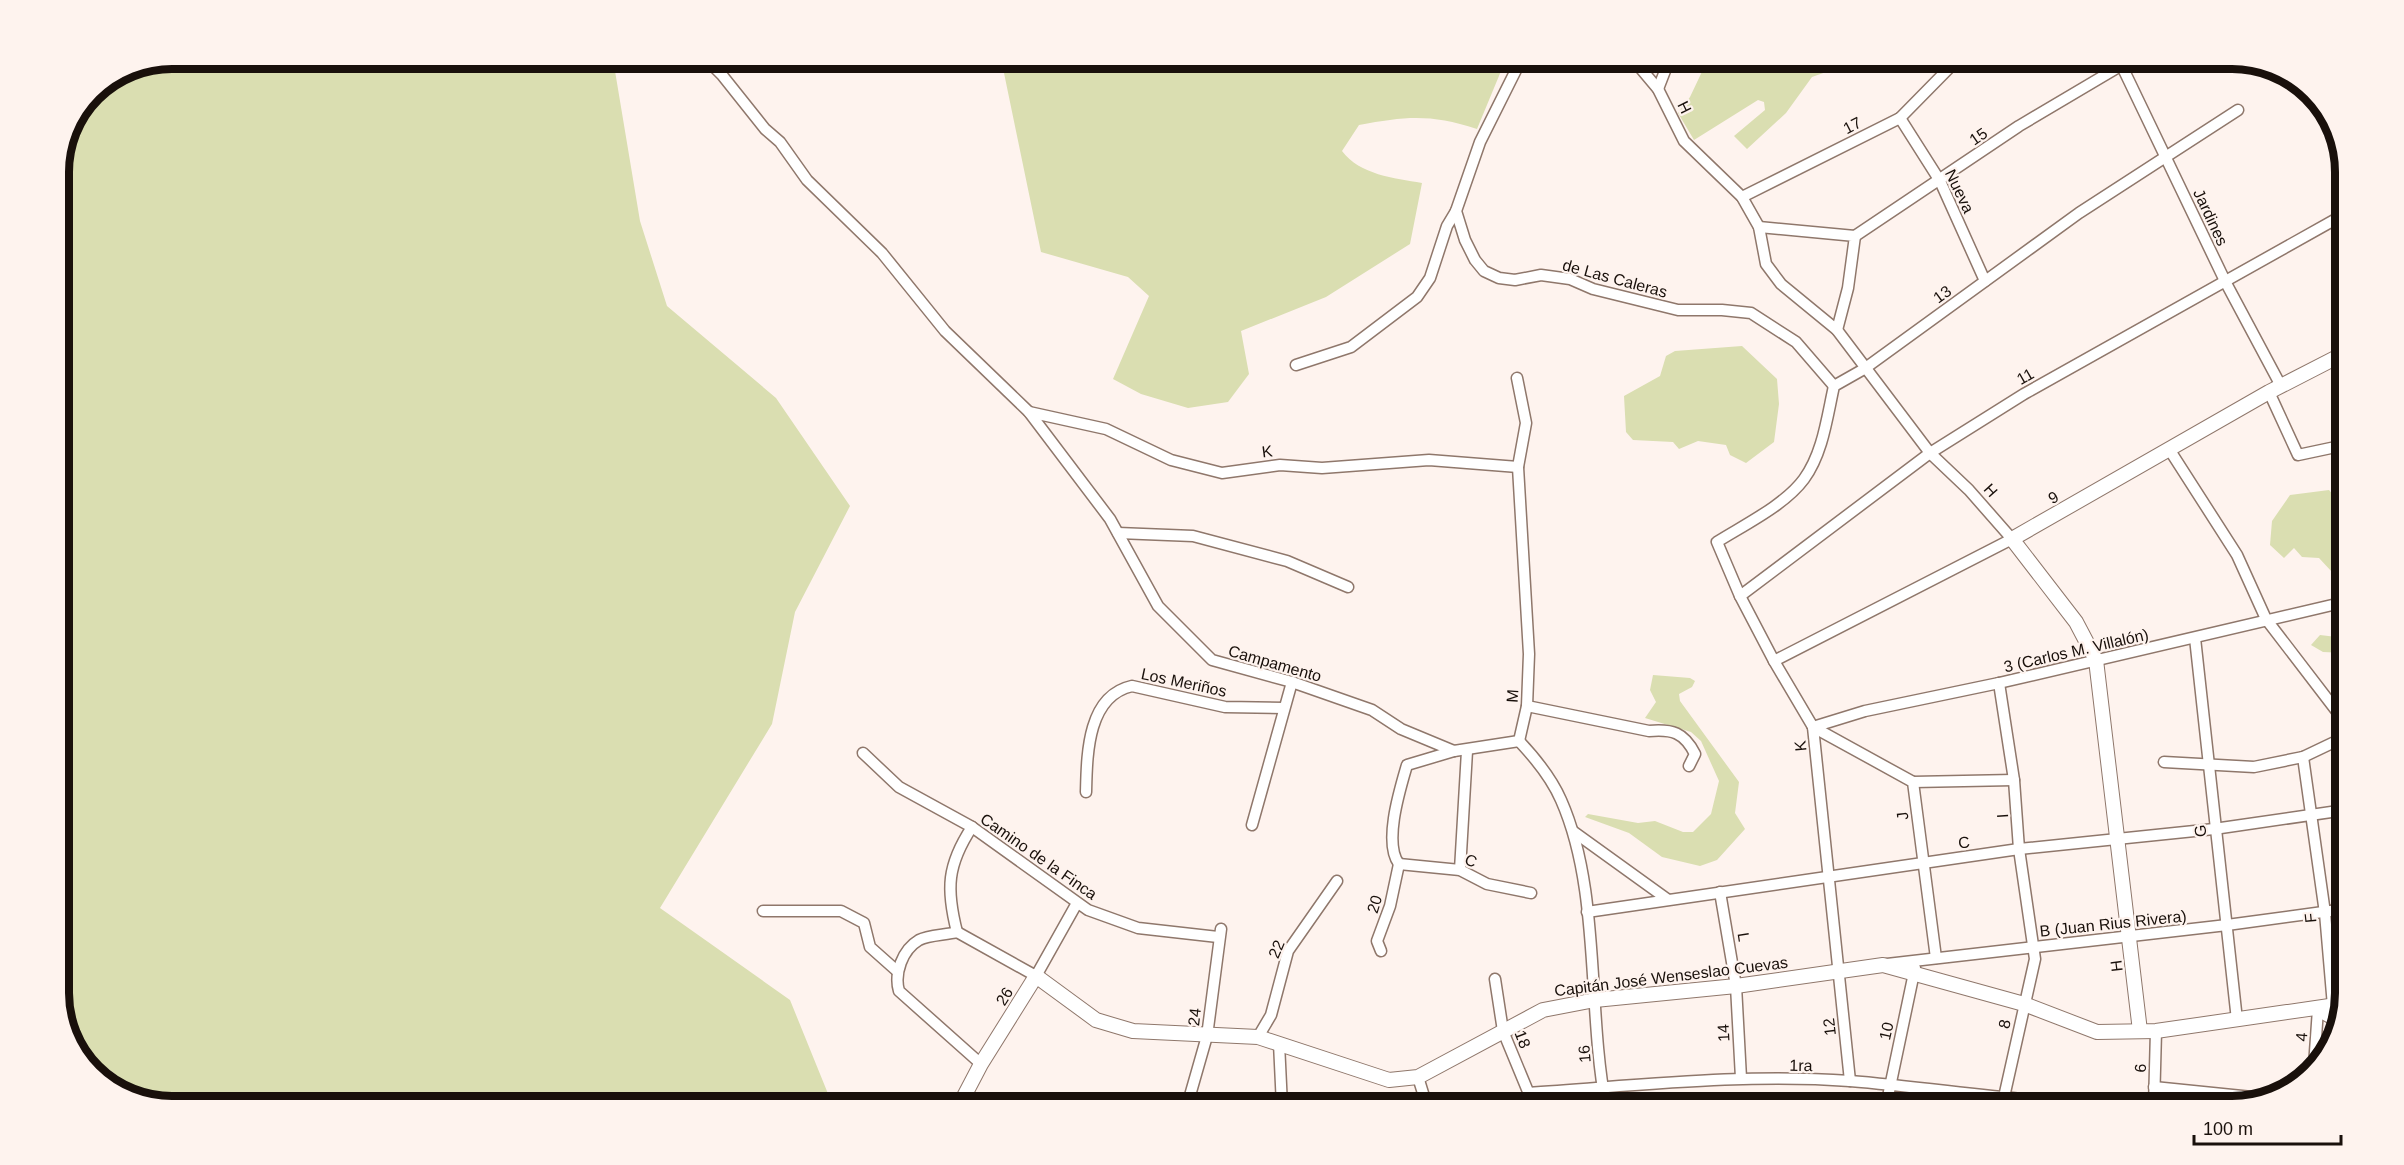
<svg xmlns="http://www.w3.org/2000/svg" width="2404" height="1165" font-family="Helvetica,sans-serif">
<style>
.green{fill:#dadeb1}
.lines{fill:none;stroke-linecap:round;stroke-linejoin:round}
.minor-casing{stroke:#8f776b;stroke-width:13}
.tertiary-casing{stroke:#8f776b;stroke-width:16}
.minor{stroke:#fff;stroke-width:10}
.tertiary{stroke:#fff;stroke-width:14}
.labels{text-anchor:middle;stroke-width:4.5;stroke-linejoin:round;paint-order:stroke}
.street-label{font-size:16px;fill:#19100b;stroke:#fef3ee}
.rim{fill:none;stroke:#19100b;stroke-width:8}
</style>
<rect width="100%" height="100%" fill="#fef3ee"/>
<!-- green -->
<g class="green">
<polygon points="172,58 613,59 640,221 667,306 776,398 850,506 795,612 772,724 660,908 790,1000 833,1106 172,1106 152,1102 73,1042 59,1001 59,165 92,91 129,67"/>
<path d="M994,59H1506L1477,129C1431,114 1407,116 1359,125L1342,151C1360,175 1394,178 1422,183L1410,244L1326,297L1241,331L1249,374L1228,402L1188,408L1141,394L1113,379L1149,296L1128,277L1041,252L1004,73Z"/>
<polygon points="1708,59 1708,58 1863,59 1812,77 1786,113 1747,149 1734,136 1765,110 1764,102 1758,100 1694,140 1678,113 1690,97"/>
<polygon points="1742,346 1777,379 1779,404 1774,442 1746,463 1730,455 1726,445 1698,441 1679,449 1673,442 1633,440 1626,432 1624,396 1660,376 1666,356 1675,351"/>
<polygon points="2345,487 2345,530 2336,536 2345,556 2345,566 2332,572 2319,558 2302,557 2294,548 2284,558 2270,545 2272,521 2290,495 2329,490 2341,504"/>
<polygon points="2320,635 2345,638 2345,653 2323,652 2311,645"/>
<polygon points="1653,675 1690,678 1695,681 1692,687 1679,694 1680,701 1739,782 1735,813 1745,829 1717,860 1700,866 1662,857 1629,833 1585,817 1588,814 1638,823 1655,821 1683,832 1693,832 1711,814 1719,781 1701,741 1691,732 1645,718 1656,702 1650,690"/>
</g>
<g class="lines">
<defs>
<g id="minor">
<polyline points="705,58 722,75 765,129 780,142 807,180 882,253 945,331 1029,412 1110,519 1158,606 1212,660 1292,682 1372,710 1401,729 1454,751 1519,741"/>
<polyline points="1522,58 1480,142 1456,211 1465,240 1475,260 1484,271 1499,278 1515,280 1541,275 1570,279 1593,289 1678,310 1722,310 1751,313 1796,342 1834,386"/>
<polyline points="1632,58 1658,89 1684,141 1742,197 1759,227 1766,264 1781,284 1837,330 1930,453 1969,490 2012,539 1774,661"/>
<polyline points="2118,58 2226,283 2281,386"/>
<polyline points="1658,89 1670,58"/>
<polyline points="1900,118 1940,181 1985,281"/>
<polyline points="1742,197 1900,118 1959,58"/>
<polyline points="1759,227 1855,236 1848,288 1837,330"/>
<polyline points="1855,236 2019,126 2122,65"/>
<polyline points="1296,365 1351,347 1417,297 1430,278 1447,226 1456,211"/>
<polyline points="1517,378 1526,423 1518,467 1529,654 1527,706 1519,741"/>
<polyline points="2269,392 2298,455 2345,445"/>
<polyline points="1029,412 1106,429 1171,460 1222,473 1280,465 1322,468 1429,460 1518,467"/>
<polyline points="2169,449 2237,555 2266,619 2345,722"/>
<polyline points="1118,533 1193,536 1287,561 1348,587"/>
<polyline points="1740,596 1930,453 2024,394 2345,214"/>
<polyline points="2195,638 2237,1020"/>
<polyline points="1999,683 2014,780 2019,849 2035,959 2002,1106"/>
<path d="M1527,706L1649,731C1672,729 1684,732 1695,754L1689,766"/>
<polyline points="1813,727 1865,711 1999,683 2345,602"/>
<polyline points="1813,727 1913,782 1936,958"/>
<path d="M1519,741C1536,759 1551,777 1561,800C1601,890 1587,1010 1606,1106"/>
<polyline points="863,753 899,787 972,827 1088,910 1138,928 1218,937"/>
<polyline points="2303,757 2325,913 2333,1006"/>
<polyline points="2164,762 2254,767 2303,757 2345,737"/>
<polyline points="1913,782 2014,780"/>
<path d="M1086,792C1087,755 1087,696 1132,686L1225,707L1284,708"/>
<polyline points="1252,825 1292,682"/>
<polyline points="1574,832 1667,899"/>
<path d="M1399,864C1383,843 1400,789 1407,765L1454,751"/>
<polyline points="1399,864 1460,870 1487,884 1531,893"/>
<polyline points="1460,870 1467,751"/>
<polyline points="1720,892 1736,986 1741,1078"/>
<polyline points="763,911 841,911 864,923 870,947 897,971"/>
<polyline points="1587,912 2019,849 2214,829 2345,810"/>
<path d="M957,932C946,889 947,865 972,827"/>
<polyline points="1381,951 1377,941 1390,906 1399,864"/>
<polyline points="1887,964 2227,925 2345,909"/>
<polyline points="1495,979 1503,1031 1534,1106"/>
<polyline points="1258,1037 1271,1015 1288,951 1337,881"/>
<polyline points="1279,1043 1282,1106"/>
<path d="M981,1064L899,991C894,974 902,950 919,940C928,935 946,935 957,932L1036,976L1077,903"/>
<polyline points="2314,1066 2318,1009"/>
<polyline points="1418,1077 1427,1106"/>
<path d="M1850,1081L1813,727L1774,661L1740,596L1717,542C1744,525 1785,505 1804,479C1823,453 1827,417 1834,386L1864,369L2079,213L2238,110"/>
<polyline points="2154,1087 2262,1098"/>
<path d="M1528,1093C1635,1086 1743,1073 1850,1081C1925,1087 1998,1099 2072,1103"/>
<polyline points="1187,1106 1207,1036 1221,929"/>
<polyline points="1886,1106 1915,968"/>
<polyline points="2154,1106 2156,1031"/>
</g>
<g id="tertiary">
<polyline points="2318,1009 2339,1021"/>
<polyline points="2140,1031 2096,660 2076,622 2012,539 2269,392 2345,353"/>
<polyline points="959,1106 981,1064 1036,976 1096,1020 1133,1031 1258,1037 1389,1080 1418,1077 1543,1010 1595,1000 1736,986 1883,965 2024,1004 2097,1032 2156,1031 2343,1004"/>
</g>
</defs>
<!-- minor casing -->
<use href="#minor" class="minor-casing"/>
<!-- tertiary casing -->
<use href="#tertiary" class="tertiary-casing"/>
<!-- minor -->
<use href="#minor" class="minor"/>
<!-- tertiary -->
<use href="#tertiary" class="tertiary"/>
</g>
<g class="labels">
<!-- street labels -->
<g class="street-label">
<text transform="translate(1685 107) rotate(64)" y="6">H</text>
<text transform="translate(1852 125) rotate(-27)" y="6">17</text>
<text transform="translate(1978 136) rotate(-35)" y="6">15</text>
<text transform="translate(1960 191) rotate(64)" y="6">Nueva</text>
<text transform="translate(2211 217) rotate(65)" y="6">Jardines</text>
<text transform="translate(1615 278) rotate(15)" y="6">de Las Caleras</text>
<text transform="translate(1942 294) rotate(-36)" y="6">13</text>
<text transform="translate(2025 376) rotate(-30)" y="6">11</text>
<text transform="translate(1267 451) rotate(-7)" y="6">K</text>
<text transform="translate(1991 490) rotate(48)" y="6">H</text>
<text transform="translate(2053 497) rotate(-30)" y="6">9</text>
<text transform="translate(2076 650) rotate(-13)" y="6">3 (Carlos M. Villalón)</text>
<text transform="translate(1275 663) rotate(16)" y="6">Campamento</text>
<text transform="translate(1184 682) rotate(12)" y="6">Los Meriños</text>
<text transform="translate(1512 696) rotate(-86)" y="6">M</text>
<text transform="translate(1800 746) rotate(-96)" y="6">K</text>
<text transform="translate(1902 816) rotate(-97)" y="6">J</text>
<text transform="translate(2002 816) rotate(-94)" y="6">I</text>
<text transform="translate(2200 831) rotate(-96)" y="6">G</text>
<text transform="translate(1964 842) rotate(-8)" y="6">C</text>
<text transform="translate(1039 856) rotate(35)" y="6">Camino de la Finca</text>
<text transform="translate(1471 860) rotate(22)" y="6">C</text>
<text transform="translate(1374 904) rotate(-73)" y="6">20</text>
<text transform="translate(2310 918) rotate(-96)" y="6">F</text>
<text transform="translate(2113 923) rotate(-6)" y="6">B (Juan Rius Rivera)</text>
<text transform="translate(1744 937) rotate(81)" y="6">L</text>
<text transform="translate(1276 949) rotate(-67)" y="6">22</text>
<text transform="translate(2116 966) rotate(-97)" y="6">H</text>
<text transform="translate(1671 976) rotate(-7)" y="6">Capitán José Wenseslao Cuevas</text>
<text transform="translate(1004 996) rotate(-58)" y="6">26</text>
<text transform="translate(1194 1017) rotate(-84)" y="6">24</text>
<text transform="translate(2004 1024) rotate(-78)" y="6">8</text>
<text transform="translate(1829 1027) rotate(-97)" y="6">12</text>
<text transform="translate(1886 1031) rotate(-77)" y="6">10</text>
<text transform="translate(1723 1033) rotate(-93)" y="6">14</text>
<text transform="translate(2301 1037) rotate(-86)" y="6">4</text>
<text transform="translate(1523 1039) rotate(69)" y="6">18</text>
<text transform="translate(1584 1054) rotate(-95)" y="6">16</text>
<text transform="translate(1801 1065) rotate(1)" y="6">1ra</text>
<text transform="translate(2140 1068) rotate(-88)" y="6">6</text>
</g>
</g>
<!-- crop -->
<path d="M0 0H2404V1165H0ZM172 69H2232A103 103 0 0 1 2335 172V993A103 103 0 0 1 2232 1096H172A103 103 0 0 1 69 993V172A103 103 0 0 1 172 69Z" fill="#fef3ee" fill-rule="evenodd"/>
<path class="rim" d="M172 69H2232A103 103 0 0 1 2335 172V993A103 103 0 0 1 2232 1096H172A103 103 0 0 1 69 993V172A103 103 0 0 1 172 69Z"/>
<!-- scale -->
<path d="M2194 1135v9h147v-9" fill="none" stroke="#19100b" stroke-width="3"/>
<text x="2203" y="1135" font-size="18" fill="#19100b" stroke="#fef3ee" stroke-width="4.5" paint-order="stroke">100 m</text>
</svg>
